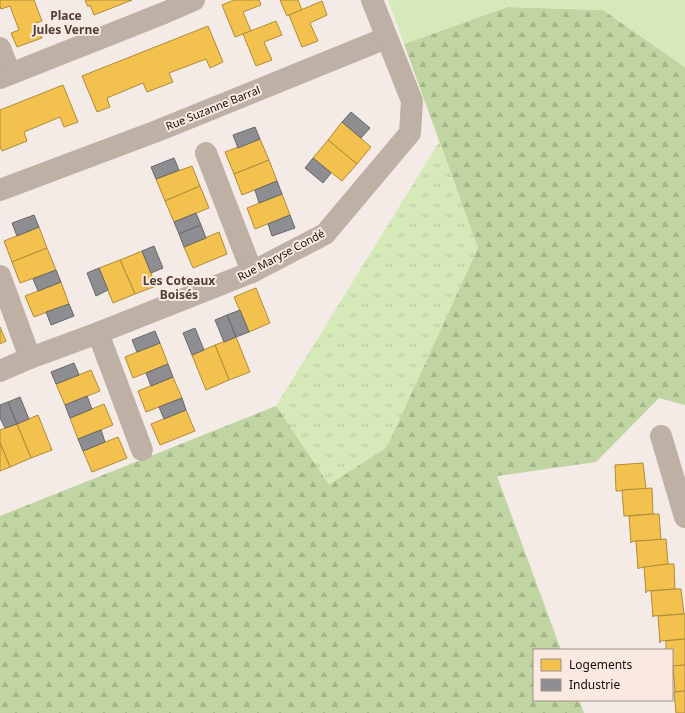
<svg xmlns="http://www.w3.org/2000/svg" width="685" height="713" font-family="'Noto Sans',sans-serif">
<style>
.grass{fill:url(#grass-tufts)}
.forest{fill:url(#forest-firs)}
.park{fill:#d6eab9}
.homes{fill:#f2c14e;stroke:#af8b3a}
.industry{fill:#8d8d92;stroke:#686769}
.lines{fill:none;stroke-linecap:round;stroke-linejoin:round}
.street{stroke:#beb0a5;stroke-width:22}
.labels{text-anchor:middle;stroke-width:4;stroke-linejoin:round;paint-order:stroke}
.street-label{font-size:11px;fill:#130d0a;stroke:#fae9e0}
.neighbourhood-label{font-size:12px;font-weight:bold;fill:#4d4039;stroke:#fae9e0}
</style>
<defs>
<pattern id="grass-tufts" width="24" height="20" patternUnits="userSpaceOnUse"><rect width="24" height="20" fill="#d6eab9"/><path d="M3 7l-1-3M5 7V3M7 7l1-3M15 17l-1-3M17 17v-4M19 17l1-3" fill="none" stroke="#b7c89e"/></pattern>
<pattern id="forest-firs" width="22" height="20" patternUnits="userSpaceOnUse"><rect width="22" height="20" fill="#c0d5a1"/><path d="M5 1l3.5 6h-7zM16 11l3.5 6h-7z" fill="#a4b689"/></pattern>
</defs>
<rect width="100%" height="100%" fill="#f4ebe6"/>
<!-- grass -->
<polygon class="grass" points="439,142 478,248 387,447 329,486 276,406"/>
<!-- forest -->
<polygon class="forest" points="507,7 603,10 685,67 685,405 659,398 596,462 497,476 561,650 534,650 534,700 579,700 584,713 0,713 0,516 276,406 329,485 387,447 478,248 404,44"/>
<!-- park -->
<polygon class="park" points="388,0 685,0 685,67 603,10 507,7 404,44"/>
<!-- homes -->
<g class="homes">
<polygon points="0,0 34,0 42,21 36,23 42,38 17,47 11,33 19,30 10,6 1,9 0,6"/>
<polygon points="85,0 132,0 94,15 90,5 88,7"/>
<polygon points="234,0 259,0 261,5 243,12 251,31 235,37 222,5"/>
<polygon points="280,0 298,0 302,10 287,16"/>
<polygon points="322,1 327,15 310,23 318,41 302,47 289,15"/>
<polygon points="276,21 282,35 264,42 272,60 256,66 243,34"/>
<polygon points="208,26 223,62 210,68 206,59 169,73 173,82 147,92 143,83 107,98 110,107 97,112 82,76"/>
<polygon points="63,85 78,122 64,127 60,117 24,132 27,141 2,151 0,147 0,110"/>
<polygon points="342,122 371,147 357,164 328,140"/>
<polygon points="260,139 269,160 234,174 225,152"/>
<polygon points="328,140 357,164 342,181 313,158"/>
<polygon points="269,160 277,181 242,195 234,174"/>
<polygon points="192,166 200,186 165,201 156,179"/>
<polygon points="200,186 209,208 174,222 165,201"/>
<polygon points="282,194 290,215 255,229 247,208"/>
<polygon points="39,227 47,248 12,262 4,241"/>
<polygon points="219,232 227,254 193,268 184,247"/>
<polygon points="47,248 56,270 20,283 12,262"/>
<polygon points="142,251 156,286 135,294 120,260"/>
<polygon points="120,260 135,294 113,303 99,268"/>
<polygon points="61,282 69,304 34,317 25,296"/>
<polygon points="256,288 270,323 249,332 234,297"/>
<polygon points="0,327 6,341 0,344"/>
<polygon points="236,337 250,372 229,380 215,345"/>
<polygon points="160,343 168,364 133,378 125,357"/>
<polygon points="215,345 229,380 206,390 192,355"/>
<polygon points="91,370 100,391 65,405 56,384"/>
<polygon points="173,377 182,398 146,412 138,391"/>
<polygon points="104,404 113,425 78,439 70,418"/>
<polygon points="186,410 195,431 160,445 151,424"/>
<polygon points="38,415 52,450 31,458 17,424"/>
<polygon points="17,424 31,458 10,467 0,443 0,430"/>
<polygon points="118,437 127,458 92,472 83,451"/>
<polygon points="0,443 10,467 0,471"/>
<polygon points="643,463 646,489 616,491 615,465"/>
<polygon points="652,488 653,514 624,516 622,490"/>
<polygon points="653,514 659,514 661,540 636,541 631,542 631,543 629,516"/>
<polygon points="666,539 668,564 639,568 638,569 636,541"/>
<polygon points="668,564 674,564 675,589 646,591 646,593 644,567"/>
<polygon points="675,589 681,589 684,614 653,616 653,617 651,591"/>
<polygon points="684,614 685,614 685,639 660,641 660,643 658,616"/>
<polygon points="685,639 685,665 672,666 672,650 666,650 666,641"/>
<polygon points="685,665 685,691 675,692 673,666"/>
<polygon points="685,691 685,713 676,713 674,692"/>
</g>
<!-- industry -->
<g class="industry">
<polygon points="351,112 370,128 361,138 342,122"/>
<polygon points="255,127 260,139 238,148 233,135"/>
<polygon points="174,158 179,170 156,179 151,167"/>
<polygon points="313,158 331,173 323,183 305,168"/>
<polygon points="277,181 282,194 259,203 255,190"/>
<polygon points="196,213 201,225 179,234 174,222"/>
<polygon points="34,215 39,227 17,236 12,223"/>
<polygon points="290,215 295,228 272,236 268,224"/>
<polygon points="201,225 206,238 184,247 179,234"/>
<polygon points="154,246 163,268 151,273 142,251"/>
<polygon points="99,268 108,290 96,296 87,273"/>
<polygon points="56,270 61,282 38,291 33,279"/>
<polygon points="69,304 74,316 51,325 46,312"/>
<polygon points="240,310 249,332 236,337 227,315"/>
<polygon points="227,315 236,337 224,342 215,320"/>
<polygon points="195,328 204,350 192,355 183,333"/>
<polygon points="155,331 160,343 137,352 132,340"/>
<polygon points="74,363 79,375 56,384 51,372"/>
<polygon points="168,364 173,377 151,386 146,373"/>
<polygon points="87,396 92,409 70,418 65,405"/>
<polygon points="20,397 29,419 17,424 8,402"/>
<polygon points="182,398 186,410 164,419 159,407"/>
<polygon points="8,402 17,424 5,428 0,418 0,405"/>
<polygon points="101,430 105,442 83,451 78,439"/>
</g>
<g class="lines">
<!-- street -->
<g class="street">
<polyline points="0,48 10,74"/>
<polyline points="0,78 164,13 194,0"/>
<polyline points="206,153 252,272"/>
<polyline points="0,190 157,131 386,38"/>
<polyline points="0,276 30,358"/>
<polyline points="98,333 142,450"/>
<polyline points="0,371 30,358 98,333 252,272 325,234 410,133 412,101 372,0"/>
<polyline points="661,436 685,517"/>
</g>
</g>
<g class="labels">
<!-- street labels -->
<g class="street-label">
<text transform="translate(213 108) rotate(-22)" y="4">Rue Suzanne Barral</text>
<text transform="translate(281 255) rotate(-28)" y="4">Rue Maryse Condé</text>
</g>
<!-- neighbourhood labels -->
<g class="neighbourhood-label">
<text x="66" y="20">Place<tspan x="66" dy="14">Jules Verne</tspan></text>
<text x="179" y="285">Les Coteaux<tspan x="179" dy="14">Boisés</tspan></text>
</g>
</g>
<!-- legend -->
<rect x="533" y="649" width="140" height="52" fill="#fae9e0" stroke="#9e918a"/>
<rect x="541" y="659" width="20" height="12" fill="#f2c14e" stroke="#9e918a"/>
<text x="569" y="669" font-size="12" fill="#130d0a">Logements</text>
<rect x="541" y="679" width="20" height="12" fill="#8d8d92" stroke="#9e918a"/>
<text x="569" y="689" font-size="12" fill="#130d0a">Industrie</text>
</svg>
